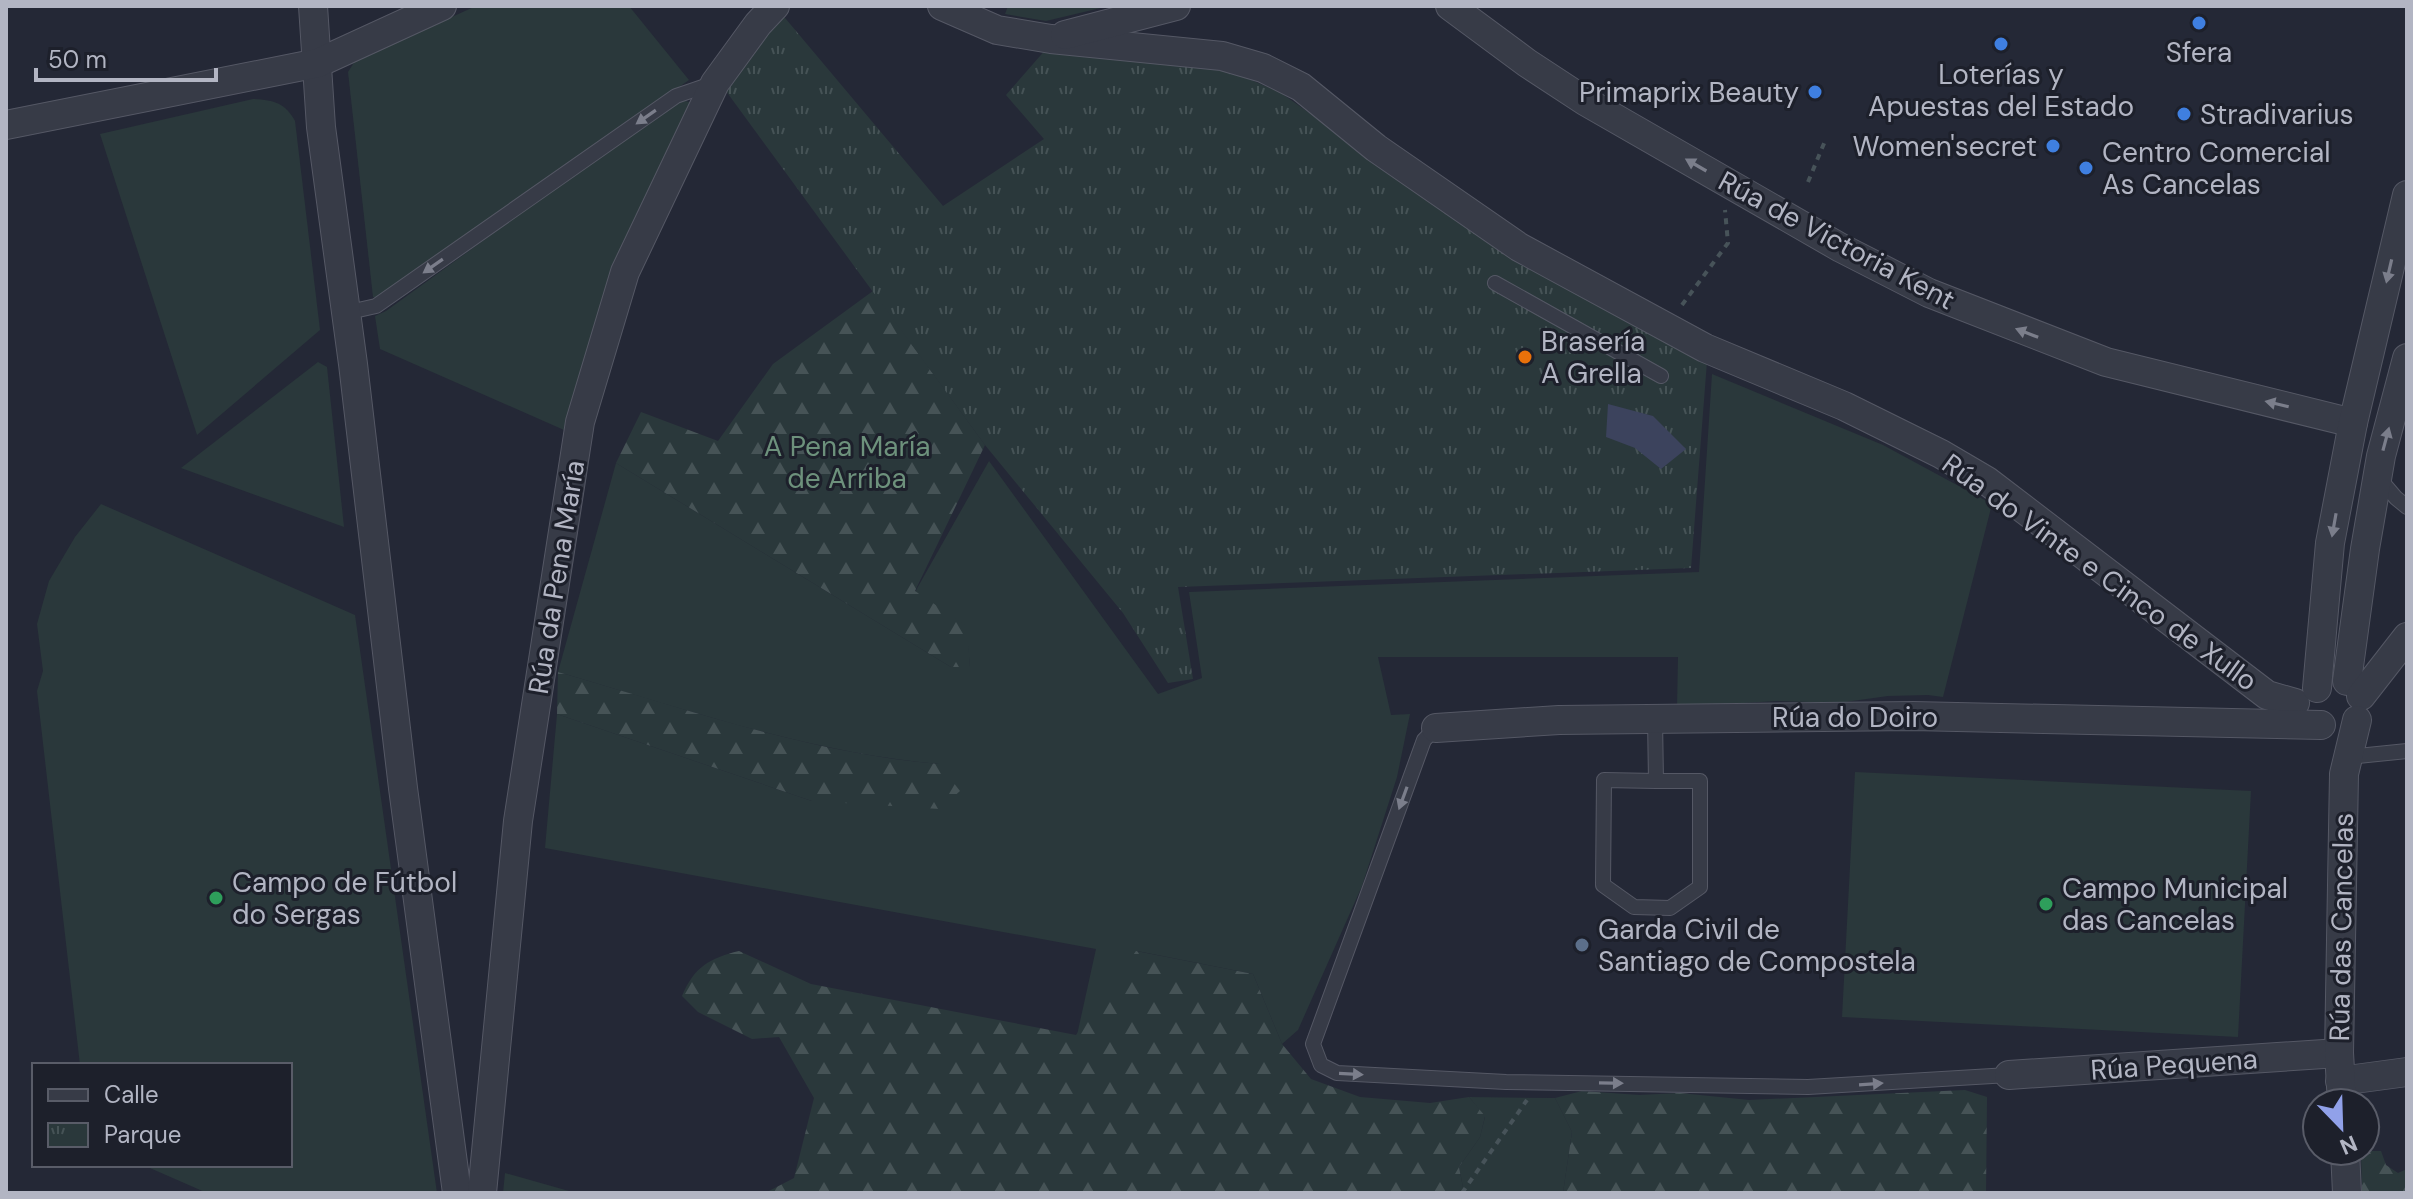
<svg xmlns="http://www.w3.org/2000/svg" width="2413" height="1199" font-family="'DM Sans',sans-serif">
<style>
.grass{fill:#2a383b}
.forest{fill:url(#forest-firs)}
.park{fill:url(#park-tufts)}
.water{fill:#3c435d}
.lines{fill:none;stroke-linecap:round;stroke-linejoin:round}
.lane-casing{stroke:#555865;stroke-width:16}
.street-casing{stroke:#555865;stroke-width:30}
.path{stroke:#475359;stroke-width:4;stroke-dasharray:6 6;stroke-linecap:butt}
.lane{stroke:#373b47;stroke-width:14}
.street{stroke:#373b47;stroke-width:28}
.oneway{fill:#7b7e8b}
.shop-dot{fill:#3f7fe0;stroke:#1d202b;stroke-width:3}
.food-dot{fill:#e8710a;stroke:#1d202b;stroke-width:3}
.leisure-dot{fill:#2e9e5b;stroke:#1d202b;stroke-width:3}
.service-dot{fill:#5c6f8a;stroke:#1d202b;stroke-width:3}
.labels{text-anchor:middle;stroke-width:6;stroke-linejoin:round;paint-order:stroke}
.poi-label{font-size:28px;fill:#b2b5c3;stroke:#1d202b;text-anchor:start}
.street-label{font-size:28px;fill:#b2b5c3;stroke:#1d202b}
.park-label{font-size:28px;fill:#6d917c;stroke:#1d202b}
</style>
<defs>
<pattern id="forest-firs" width="22" height="20" patternUnits="userSpaceOnUse" patternTransform="scale(2)"><rect width="22" height="20" fill="#2a383b"/><path d="M5 1l3.5 6h-7zM16 11l3.5 6h-7z" fill="#465356"/></pattern>
<pattern id="park-tufts" width="24" height="20" patternUnits="userSpaceOnUse" patternTransform="scale(2)"><rect width="24" height="20" fill="#2a383b"/><path d="M3 7l-1-3M5 7V3M7 7l1-3M15 17l-1-3M17 17v-4M19 17l1-3" fill="none" stroke="#465356"/></pattern>
</defs>
<rect width="100%" height="100%" fill="#242836"/>
<!-- grass -->
<g class="grass">
<polygon points="476,6 629,6 689,80 380,299 373,297 348,72 355,61"/>
<polygon points="1008,6 1109,6 1046,21 1005,14"/>
<path d="M253,99C274,100 285,103 295,121L320,330L197,435L100,134Z"/>
<polygon points="682,100 689,102 690,110 630,230 585,356 564,430 380,349 375,316 386,311 665,109"/>
<polygon points="318,362 327,367 344,527 181,468"/>
<path d="M1712,374L1883,445L1992,504L1943,697L1928,695L1888,696L1838,703L1777,701L1677,707L1678,657H1378L1391,715L1410,714L1397,777L1362,886L1298,1030L1282,1044L1253,974L1137,951L1077,1035L1096,949L545,848L557,714L812,801L939,764C808,753 683,708 558,672L616,463L951,667H970L966,626L915,592L989,461L1158,694L1202,678L1189,592L1699,572Z"/>
<polygon points="101,504 355,615 437,1193 207,1193 143,1165 290,1165 290,1065 80,1065 37,691 43,671 37,624 49,581 75,537"/>
<polygon points="1855,772 2251,791 2238,1037 1842,1017"/>
<polygon points="1469,1097 1555,1098 1572,1132 1563,1193 1464,1193 1459,1167 1480,1137 1485,1117"/>
<polygon points="505,1173 576,1193 503,1193"/>
</g>
<!-- forest -->
<g class="forest">
<polygon points="873,291 985,445 915,591 967,626 970,667 951,667 616,463 641,412 718,441 773,364"/>
<path d="M558,672C684,708 808,753 939,764L960,791L940,809L812,801L557,714Z"/>
<path d="M739,951L811,984L1076,1035L1136,951L1253,974L1282,1044L1311,1079L1360,1097L1430,1103L1469,1097L1485,1116L1480,1137L1459,1167L1464,1193H765L794,1178L814,1098L779,1037L752,1039L698,1012L682,996C694,967 710,958 739,951Z"/>
<polygon points="1965,1090 1987,1097 1986,1193 1563,1193 1572,1132 1555,1098 1582,1091 1639,1095 1680,1093 1749,1100"/>
<polygon points="2361,1151 2381,1151 2386,1165 2398,1173 2407,1169 2407,1193 2362,1193"/>
</g>
<!-- park -->
<polygon class="park" points="780,12 943,206 1044,139 1006,95 1047,48 1217,65 1281,93 1486,238 1707,361 1691,568 1178,587 1193,679 1168,683 1123,613 985,445 726,91"/>
<!-- water -->
<polygon class="water" points="1608,404 1653,416 1686,449 1661,469 1635,448 1606,437"/>
<g class="lines">
<defs>
<g id="lane">
<polyline points="1495,283 1661,376"/>
<polyline points="345,313 376,306 676,96 714,83"/>
<polyline points="2378,477 2396,498 2407,507"/>
<polyline points="1655,719 1656,781 1604,780 1603,885 1634,907 1670,908 1700,887 1700,781 1656,781"/>
<polyline points="1436,728 1424,740 1313,1044 1321,1065 1337,1073 1506,1082 1808,1087 2009,1075"/>
<polyline points="2348,757 2407,751"/>
</g>
<g id="street">
<polyline points="313,6 321,127 353,364 403,788 457,1193"/>
<polyline points="942,6 997,30 1051,39 1222,56 1263,68 1301,87 1376,148 1519,247 1705,348 1844,406 1941,454 1987,481 2267,695 2295,703"/>
<polyline points="1450,6 1527,63 1585,101 1841,248 1929,293 2106,362 2353,423"/>
<polyline points="1065,35 1176,6"/>
<polyline points="6,125 318,63 442,6"/>
<polyline points="2347,681 2365,549 2381,456 2407,358"/>
<polyline points="2317,688 2330,543 2353,423 2407,195"/>
<polyline points="2361,696 2407,637"/>
<polyline points="1436,728 1559,720 1913,716 2321,725"/>
<polyline points="2009,1075 2339,1053"/>
<polyline points="2340,1081 2407,1072"/>
<polyline points="2342,1103 2339,1053 2344,774 2357,720"/>
<polyline points="2345,1151 2347,1193"/>
<polyline points="482,1193 518,821 580,422 625,272 715,83 758,24 775,6"/>
</g>
</defs>
<!-- lane casing -->
<use href="#lane" class="lane-casing"/>
<!-- street casing -->
<use href="#street" class="street-casing"/>
<!-- path -->
<g class="path">
<polyline points="1808,182 1825,141"/>
<polyline points="1682,305 1728,243 1725,210"/>
<polyline points="1462,1193 1527,1100"/>
</g>
<!-- lane -->
<use href="#lane" class="lane"/>
<!-- street -->
<use href="#street" class="street"/>
</g>
<!-- one-way arrows -->
<defs><path id="oneway-solid" d="M-6-.8H1V-3.2L6.5 0L1 3.2V.8H-6Z" transform="scale(2)"/></defs>
<g class="oneway">
<use href="#oneway-solid" transform="translate(646 117) rotate(145)"/>
<use href="#oneway-solid" transform="translate(1696 165) rotate(-150)"/>
<use href="#oneway-solid" transform="translate(433 266) rotate(145)"/>
<use href="#oneway-solid" transform="translate(2389 271) rotate(103)"/>
<use href="#oneway-solid" transform="translate(2027 333) rotate(-159)"/>
<use href="#oneway-solid" transform="translate(2277 404) rotate(-167)"/>
<use href="#oneway-solid" transform="translate(2386 439) rotate(-75)"/>
<use href="#oneway-solid" transform="translate(2334 525) rotate(100)"/>
<use href="#oneway-solid" transform="translate(1403 798) rotate(110)"/>
<use href="#oneway-solid" transform="translate(1351 1074) rotate(3)"/>
<use href="#oneway-solid" transform="translate(1611 1083) rotate(1)"/>
<use href="#oneway-solid" transform="translate(1871 1084) rotate(-4)"/>
</g>
<!-- markers -->
<g class="shop-dot">
<circle cx="2199" cy="23" r="8"/>
<circle cx="2001" cy="44" r="8"/>
<circle cx="1815" cy="92" r="8"/>
<circle cx="2184" cy="114" r="8"/>
<circle cx="2053" cy="146" r="8"/>
<circle cx="2086" cy="168" r="8"/>
</g>
<circle class="food-dot" cx="1525" cy="357" r="8"/>
<g class="leisure-dot">
<circle cx="216" cy="898" r="8"/>
<circle cx="2046" cy="904" r="8"/>
</g>
<circle class="service-dot" cx="1582" cy="945" r="8"/>
<g class="labels">
<!-- poi labels -->
<g class="poi-label">
<text x="2199" y="62" text-anchor="middle">Sfera</text>
<text x="2001" y="84" text-anchor="middle">Loterías y<tspan x="2001" dy="32">Apuestas del Estado</tspan></text>
<text x="1799" y="102" text-anchor="end">Primaprix Beauty</text>
<text x="2200" y="124">Stradivarius</text>
<text x="2037" y="156" text-anchor="end">Women'secret</text>
<text x="2102" y="162">Centro Comercial<tspan x="2102" dy="32">As Cancelas</tspan></text>
<text x="1541" y="351">Brasería<tspan x="1541" dy="32">A Grella</tspan></text>
<text x="232" y="892">Campo de Fútbol<tspan x="232" dy="32">do Sergas</tspan></text>
<text x="2062" y="898">Campo Municipal<tspan x="2062" dy="32">das Cancelas</tspan></text>
<text x="1598" y="939">Garda Civil de<tspan x="1598" dy="32">Santiago de Compostela</tspan></text>
</g>
<!-- street labels -->
<g class="street-label">
<text transform="translate(1837 240) rotate(28)" y="10">Rúa de Victoria Kent</text>
<text transform="translate(2100 572) rotate(36)" y="10">Rúa do Vinte e Cinco de Xullo</text>
<text transform="translate(556 577) rotate(-81)" y="10">Rúa da Pena María</text>
<text x="1855" y="727">Rúa do Doiro</text>
<text transform="translate(2341 927) rotate(-89)" y="10">Rúa das Cancelas</text>
<text transform="translate(2174 1064) rotate(-4)" y="10">Rúa Pequena</text>
</g>
<!-- park labels -->
<g class="park-label">
<text x="847" y="456">A Pena María<tspan x="847" dy="32">de Arriba</tspan></text>
</g>
</g>
<!-- border -->
<rect width="2413" height="1199" fill="none" stroke="#b2b5c3" stroke-width="16"/>
<!-- legend -->
<rect x="32" y="1063" width="260" height="104" fill="#1d202b" stroke="#595c68" stroke-width="2"/>
<rect x="48" y="1089" width="40" height="12" fill="#373b47" stroke="#595c68" stroke-width="2"/>
<text x="104" y="1103" font-size="24" fill="#b2b5c3">Calle</text>
<rect x="48" y="1123" width="40" height="24" fill="url(#park-tufts)" stroke="#595c68" stroke-width="2"/>
<text x="104" y="1143" font-size="24" fill="#b2b5c3">Parque</text>
<!-- north arrow -->
<g transform="translate(2341 1127) rotate(157)"><circle r="38" fill="#1d202b" stroke="#595c68" stroke-width="2"/>
<path d="M0-6L14 30L0 20L-14 30Z" fill="#91a1e9"/>
<text y="-12" font-size="22" font-weight="bold" text-anchor="middle" fill="#b2b5c3">N</text>
</g>
<!-- scale -->
<path d="M36 68v12h180v-12" fill="none" stroke="#b2b5c3" stroke-width="4"/>
<text x="48" y="68" font-size="24" fill="#b2b5c3" stroke="#1d202b" stroke-width="6" paint-order="stroke">50 m</text>
</svg>
